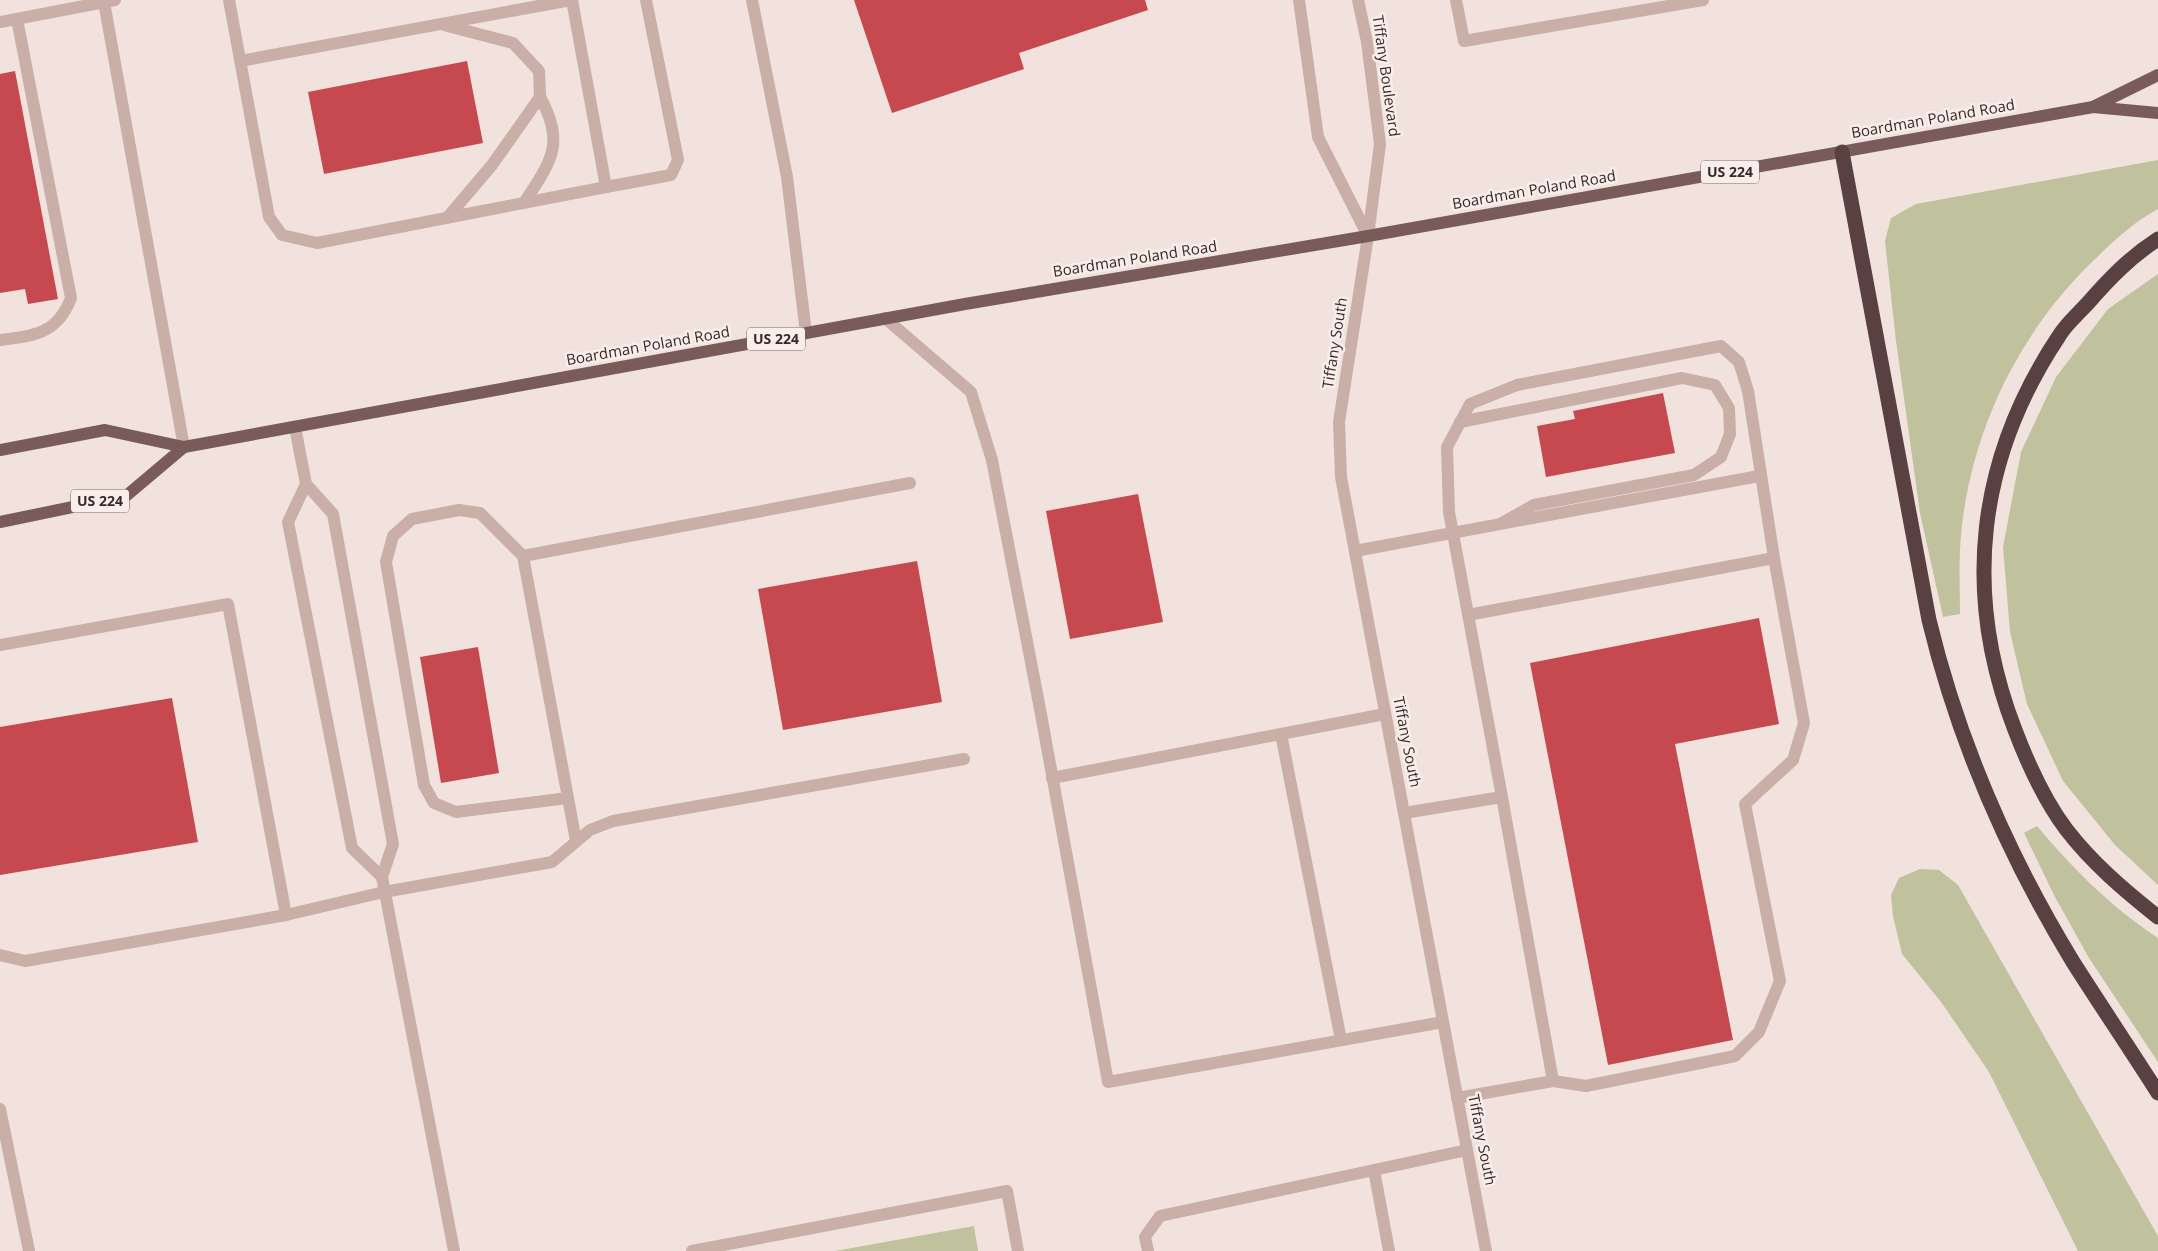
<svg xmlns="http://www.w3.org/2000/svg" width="2158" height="1251" font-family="'Open Sans',sans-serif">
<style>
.green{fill:#c0c19d}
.building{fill:#c5494f}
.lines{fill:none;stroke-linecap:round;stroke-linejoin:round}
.service{stroke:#caafa9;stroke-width:12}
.minor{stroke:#caafa9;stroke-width:12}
.primary{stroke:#795c5a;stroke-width:12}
.motorway{stroke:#584140;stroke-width:15}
.labels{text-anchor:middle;stroke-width:5;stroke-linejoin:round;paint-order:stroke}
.shield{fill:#faeeea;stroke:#726463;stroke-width:1}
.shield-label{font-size:14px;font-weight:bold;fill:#382929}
.street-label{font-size:15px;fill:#382929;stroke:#faeeea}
</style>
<rect width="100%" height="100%" fill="#f2e2dd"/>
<!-- green -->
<g class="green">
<path d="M2158,160V209C2132,223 2109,245 2088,266C2013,340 1966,444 1960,549C1959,571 1960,592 1960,614L1943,617L1920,513L1896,341L1885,241L1891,218L1916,204Z"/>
<polygon points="2158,274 2158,885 2115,845 2063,781 2027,704 2010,632 2003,547 2021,452 2056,377 2108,309"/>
<path d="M2037,826C2074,870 2110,906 2158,938V1062L2089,958L2055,897L2024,833Z"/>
<polygon points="1920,869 1939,870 1958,885 2158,1236 2158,1251 2078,1251 1989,1072 1941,1002 1902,954 1893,916 1891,895 1899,878"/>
<polygon points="974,1226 978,1251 835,1251"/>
</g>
<!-- building -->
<g class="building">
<polygon points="854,0 1145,0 1148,10 1019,53 1024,69 892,113"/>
<polygon points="467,61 483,143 324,174 308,92"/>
<polygon points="15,71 58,299 28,304 25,289 0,293 0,74"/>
<polygon points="1663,393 1675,453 1546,477 1537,426 1575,419 1573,411"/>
<polygon points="1138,494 1163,622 1070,639 1046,511"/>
<polygon points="917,561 942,702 783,730 758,589"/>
<polygon points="1759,618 1779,724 1675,744 1733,1040 1608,1065 1530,663"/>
<polygon points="478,647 499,773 441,783 420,657"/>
<polygon points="172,698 198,842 0,875 0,727"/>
</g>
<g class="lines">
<!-- service -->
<g class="service">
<polyline points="229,0 269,217 282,235 317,243 606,187 572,0"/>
<polyline points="752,0 787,177 806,333"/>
<polyline points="1456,0 1464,41 1703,0"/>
<polyline points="104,2 184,447"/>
<polyline points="0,22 115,0"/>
<polyline points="444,25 513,43 539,71 540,97 492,165 447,218"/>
<polyline points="240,61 571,0"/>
<polyline points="606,187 671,175 678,160 646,0"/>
<path d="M524,203C551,161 566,144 540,97"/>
<polyline points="885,318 971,392 992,460 1040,709 1108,1082 1443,1022"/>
<path d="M0,340C35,336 58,333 71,298L17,19"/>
<polyline points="1460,422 1682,378 1715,385 1729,408 1730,434 1721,457 1694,475 1534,505 1500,524"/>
<polyline points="295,427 306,484 333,514 393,844 382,877 454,1251"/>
<polyline points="306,484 288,522 352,848 382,877"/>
<polyline points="1355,551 1759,476"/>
<polyline points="523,556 480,513 459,510 412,519 393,536 386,562 424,785 434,803 456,812 568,798"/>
<polyline points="1468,615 1774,558 1748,391 1739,362 1721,346 1517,385 1470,404 1447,447 1449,512 1502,797 1553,1081"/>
<polyline points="0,645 228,604 286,915 25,961 0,955"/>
<polyline points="1281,734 1341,1040"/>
<polyline points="1052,778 1385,714"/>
<polyline points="1404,813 1502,797"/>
<polyline points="576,841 523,556 910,483"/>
<polyline points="286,915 384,892 552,862 590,830 613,821 964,759"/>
<polyline points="1457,1098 1553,1081 1586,1086 1735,1056 1759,1032 1780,981 1745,804 1793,760 1804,723 1774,558"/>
<polyline points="0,1109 29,1251"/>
<polyline points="692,1251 1007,1191 1018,1251"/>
<polyline points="1148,1251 1145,1237 1160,1216 1374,1170"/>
<polyline points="1389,1251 1374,1170 1467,1150"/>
</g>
<!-- minor -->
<g class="minor">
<polyline points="1299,0 1318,137 1368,236"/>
<polyline points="1358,0 1367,42 1380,144 1368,236 1339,422 1341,477 1486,1251"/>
</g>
<!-- primary -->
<g class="primary">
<polyline points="2093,107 2158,75"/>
<polyline points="0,450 105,430 184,447 965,304 1368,236 2093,107 2158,113"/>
<polyline points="0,522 126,496 184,447"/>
</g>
<!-- motorway -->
<g class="motorway">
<path d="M1842,152L1929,620C1958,740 2009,857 2073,962C2101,1006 2130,1049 2158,1093"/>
<path d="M2158,239C2130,257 2109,279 2088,303C2078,314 2066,324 2059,336C1977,459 1962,593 2015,730C2028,764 2044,800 2066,829C2092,863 2125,891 2158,917"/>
</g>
</g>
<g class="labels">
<!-- shield labels -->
<g class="shield">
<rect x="1701" y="160.5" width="58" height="23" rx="4"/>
<rect x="747" y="327.5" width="58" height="23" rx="4"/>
<rect x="71" y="489.5" width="58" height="23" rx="4"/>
</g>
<g class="shield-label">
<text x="1730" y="177">US 224</text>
<text x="776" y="344">US 224</text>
<text x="100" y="506">US 224</text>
</g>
<!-- street labels -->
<g class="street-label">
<text transform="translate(1386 76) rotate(82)" y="5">Tiffany Boulevard</text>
<text transform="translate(1933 119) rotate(-10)" y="5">Boardman Poland Road</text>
<text transform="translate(1534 190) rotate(-10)" y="5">Boardman Poland Road</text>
<text transform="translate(1135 259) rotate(-9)" y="5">Boardman Poland Road</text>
<text transform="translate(1335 343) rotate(-81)" y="5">Tiffany South</text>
<text transform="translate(648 346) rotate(-10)" y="5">Boardman Poland Road</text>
<text transform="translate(1407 742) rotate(79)" y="5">Tiffany South</text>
<text transform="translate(1482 1140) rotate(79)" y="5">Tiffany South</text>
</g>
</g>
</svg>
